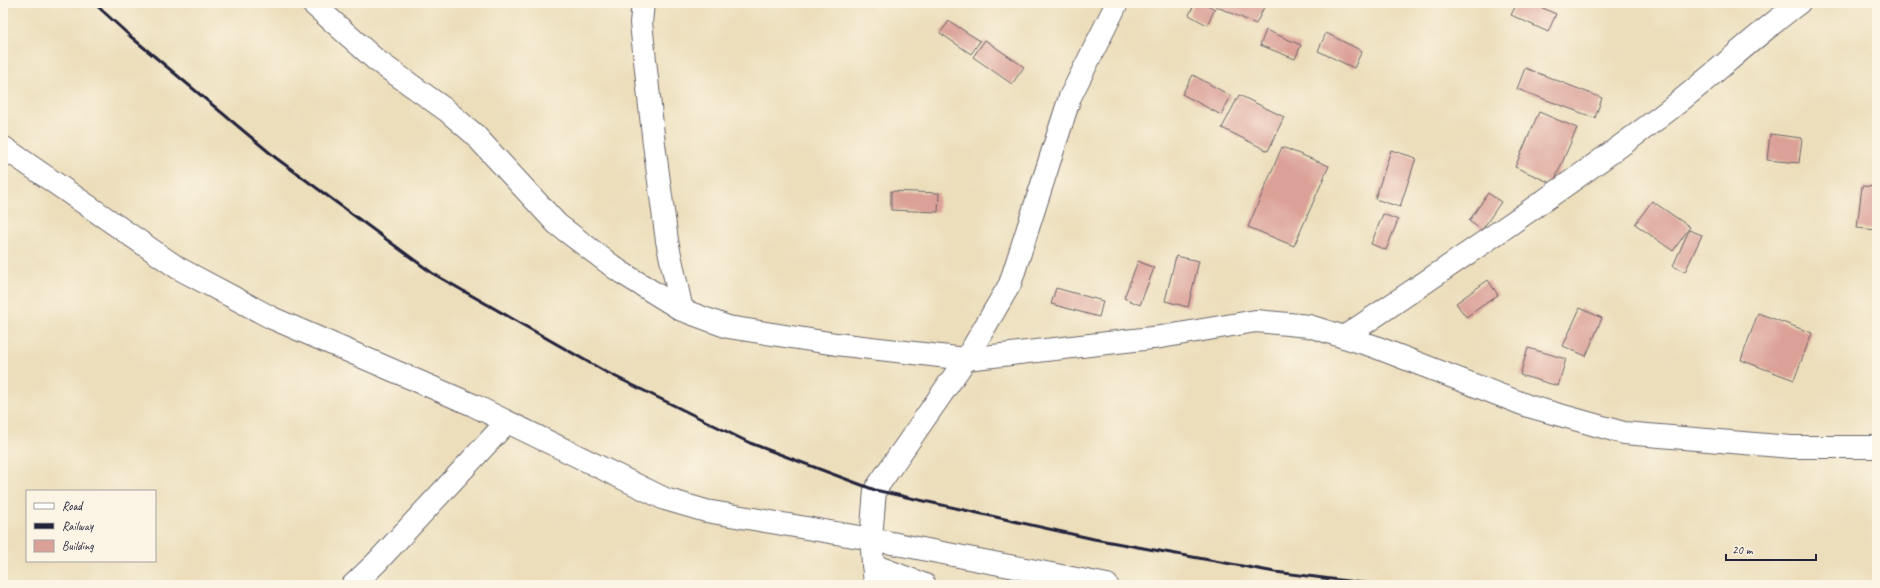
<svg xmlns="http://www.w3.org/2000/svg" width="1880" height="588" font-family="Caveat,sans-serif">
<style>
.building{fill:#dba198}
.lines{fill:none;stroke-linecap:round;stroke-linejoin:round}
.minor-casing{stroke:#696468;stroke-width:24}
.minor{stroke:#fff;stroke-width:22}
.rail{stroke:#22223b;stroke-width:3}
</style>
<rect width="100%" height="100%" fill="#fcf5e5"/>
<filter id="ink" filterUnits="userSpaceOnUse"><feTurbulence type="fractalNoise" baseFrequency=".025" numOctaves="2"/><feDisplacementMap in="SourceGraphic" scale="8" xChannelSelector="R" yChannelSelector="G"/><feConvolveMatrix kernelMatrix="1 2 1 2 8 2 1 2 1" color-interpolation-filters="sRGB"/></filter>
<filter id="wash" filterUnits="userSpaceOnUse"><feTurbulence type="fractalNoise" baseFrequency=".012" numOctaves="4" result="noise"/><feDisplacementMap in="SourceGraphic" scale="16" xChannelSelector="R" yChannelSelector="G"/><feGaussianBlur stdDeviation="0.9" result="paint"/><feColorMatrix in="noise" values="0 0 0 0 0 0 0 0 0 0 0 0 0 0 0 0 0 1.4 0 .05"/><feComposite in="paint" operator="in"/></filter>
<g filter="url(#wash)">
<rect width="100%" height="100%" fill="#ecdebb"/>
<g id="blocks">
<!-- building -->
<g class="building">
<polygon points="1195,3 1203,3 1215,9 1207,25 1189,15"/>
<polygon points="1217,3 1261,3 1265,5 1256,24 1215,6"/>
<polygon points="1517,3 1532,3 1556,14 1548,32 1511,15"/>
<polygon points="949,21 980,41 971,54 940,33"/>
<polygon points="1266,30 1301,45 1295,59 1260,45"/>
<polygon points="1326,33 1362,51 1354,68 1318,51"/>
<polygon points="985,40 1024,67 1012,84 973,57"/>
<polygon points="1525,68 1602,98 1595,118 1517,89"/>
<polygon points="1193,75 1231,96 1221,115 1182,94"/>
<polygon points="1239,95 1284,117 1268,151 1222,128"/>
<polygon points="1539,112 1577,128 1553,184 1515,167"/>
<polygon points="1770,134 1802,138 1799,163 1767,160"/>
<polygon points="1282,147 1329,166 1294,246 1248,227"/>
<polygon points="1391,150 1416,158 1400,207 1375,199"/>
<polygon points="1862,186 1877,187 1877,230 1857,228"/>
<polygon points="891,191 939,193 938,212 891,210"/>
<polygon points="1488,193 1501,202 1482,230 1469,221"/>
<polygon points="1652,201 1690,227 1673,251 1635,224"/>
<polygon points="1383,214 1398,220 1386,250 1371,244"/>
<polygon points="1689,230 1702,235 1685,272 1673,266"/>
<polygon points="1176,256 1199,261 1188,307 1165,301"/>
<polygon points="1138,261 1154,268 1140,305 1124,298"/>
<polygon points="1488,280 1498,295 1466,317 1456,303"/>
<polygon points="1056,288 1103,301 1099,317 1051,304"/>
<polygon points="1580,308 1602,318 1586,356 1563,346"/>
<polygon points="1758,313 1812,333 1794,380 1741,360"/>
<polygon points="1528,348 1566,359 1558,386 1520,375"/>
</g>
</g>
</g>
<g filter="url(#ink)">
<use href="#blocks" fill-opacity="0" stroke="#696468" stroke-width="1"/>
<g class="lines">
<defs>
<g id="minor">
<polyline points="312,3 376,60 446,110 474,134 557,224 619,271 682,310 728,327 836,344 966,359 1161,337 1256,321 1309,326 1373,346 1528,406 1624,433 1791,447 1877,447"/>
<polyline points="643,3 641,23 654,144 667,241 682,310"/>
<polyline points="3,147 178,268 272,318 473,405 665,499 706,511 871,539 1107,585"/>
<path d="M1344,337C1451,265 1558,193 1661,116C1708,80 1751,39 1799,3"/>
<polyline points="873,565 925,585"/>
<polyline points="353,585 376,563 507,422"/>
<polyline points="875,585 871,539 875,490 966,359 1010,284 1070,97 1117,3"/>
</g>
</defs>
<!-- minor casing -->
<use href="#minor" class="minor-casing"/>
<!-- minor -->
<use href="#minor" class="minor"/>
<!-- rail -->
<polyline class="rail" points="94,3 130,36 276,158 432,273 604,371 750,443 875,490 1094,539 1275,572 1380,585"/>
</g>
</g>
<!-- margin -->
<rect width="1880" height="588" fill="none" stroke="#fcf5e5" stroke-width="16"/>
<!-- legend -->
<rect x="26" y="490" width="130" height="72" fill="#fcf5e5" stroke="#a5a1a1"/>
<rect x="34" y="503" width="20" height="6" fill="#ffffff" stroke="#a5a1a1"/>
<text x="62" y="510" font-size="12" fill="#22223b">Road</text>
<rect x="34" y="523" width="20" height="6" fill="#22223b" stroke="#a5a1a1"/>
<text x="62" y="530" font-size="12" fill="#22223b">Railway</text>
<rect x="34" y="540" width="20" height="12" fill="#dba198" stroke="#a5a1a1"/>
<text x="62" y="550" font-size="12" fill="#22223b">Building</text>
<!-- scale -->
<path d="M1726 554v6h90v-6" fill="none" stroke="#22223b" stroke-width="2"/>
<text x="1732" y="554" font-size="12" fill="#22223b" stroke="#fcf5e5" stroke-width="3" paint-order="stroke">20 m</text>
</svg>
